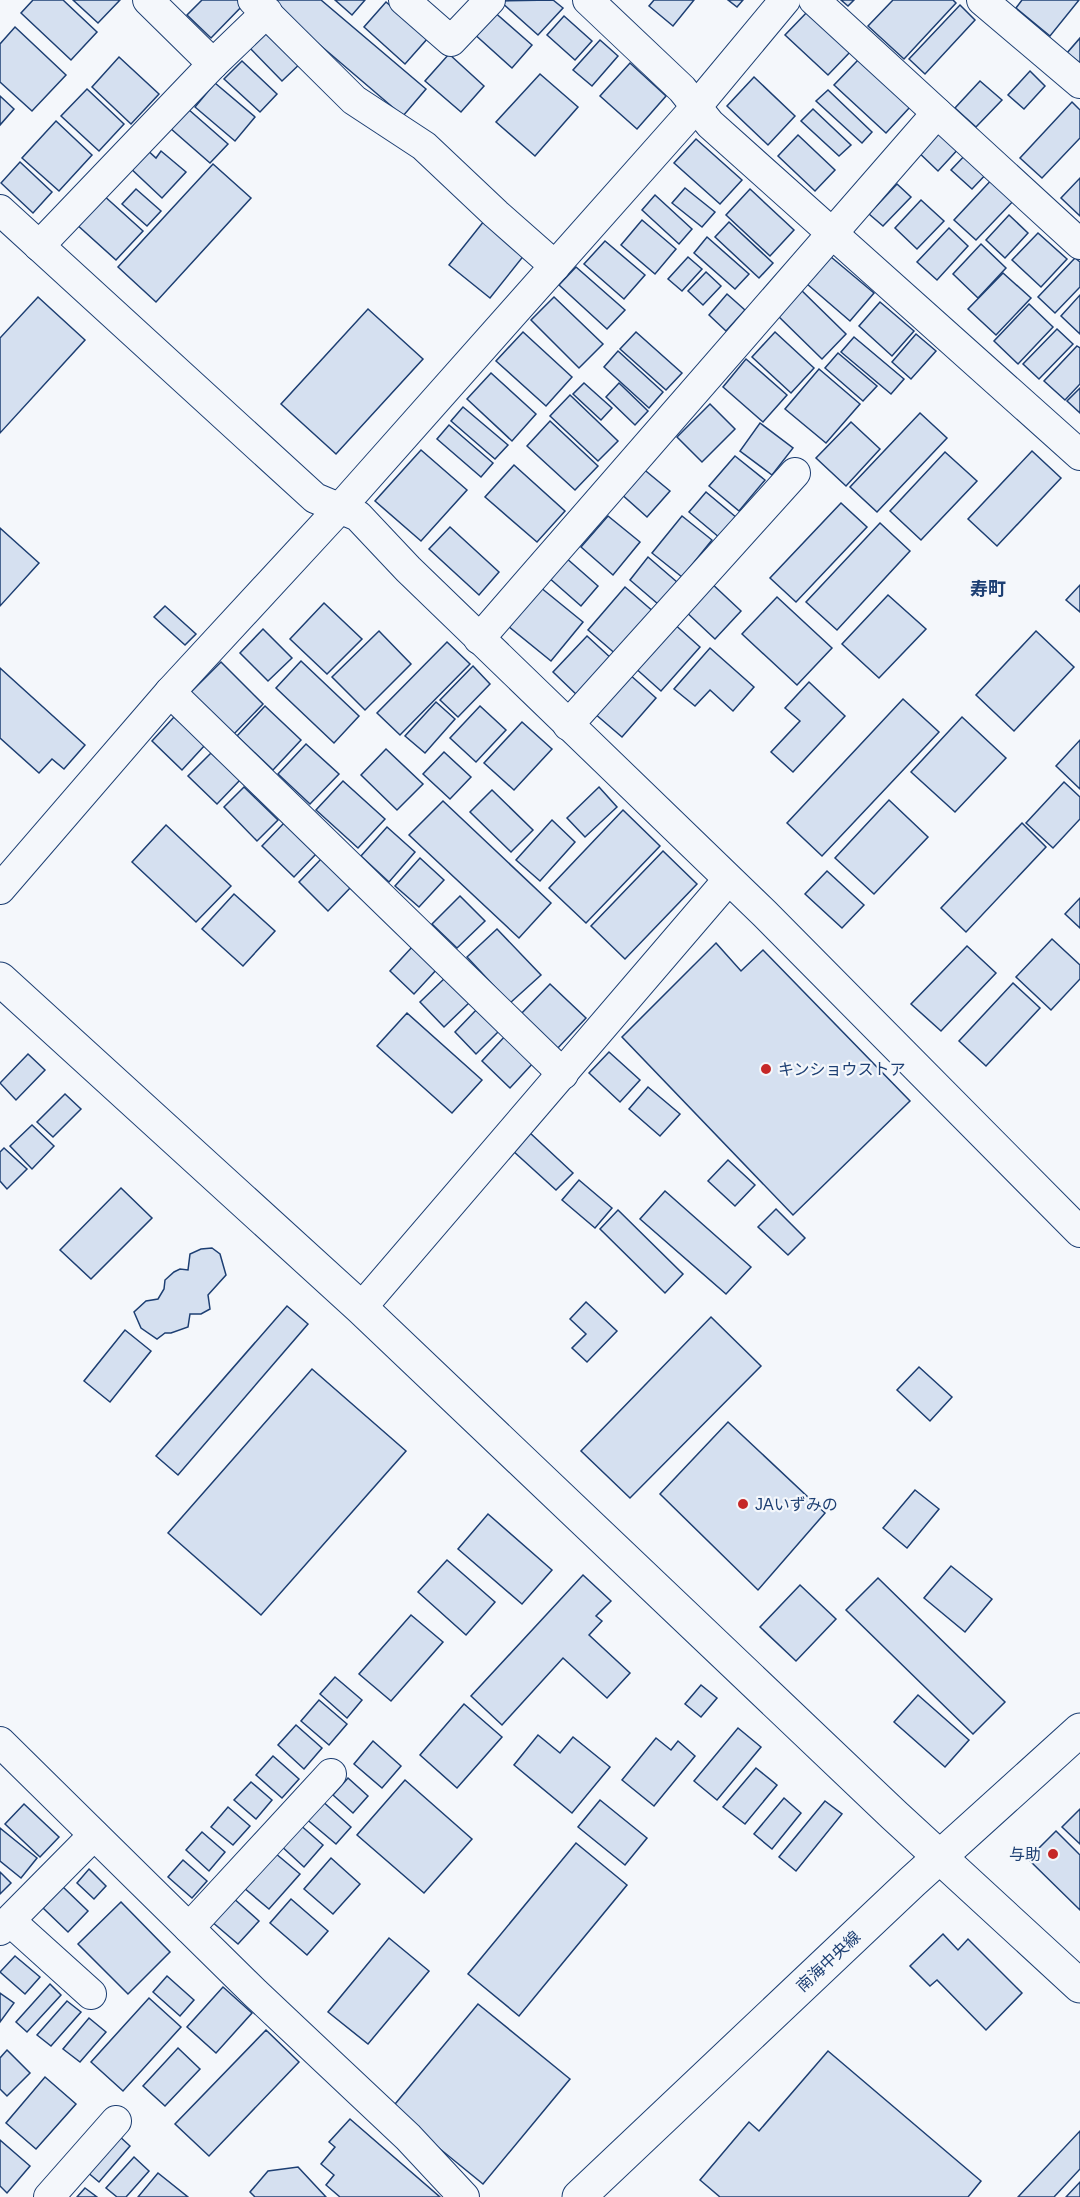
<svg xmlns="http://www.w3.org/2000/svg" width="1080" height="2197" font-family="Helvetica,'Noto Sans JP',sans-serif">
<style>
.building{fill:#d5e0f0;stroke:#1d3f73;stroke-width:1.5}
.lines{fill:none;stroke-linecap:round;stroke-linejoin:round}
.street-casing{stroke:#1d3f73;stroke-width:32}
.secondary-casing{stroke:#1d3f73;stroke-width:35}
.street{stroke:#f4f7fb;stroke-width:30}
.secondary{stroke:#f4f7fb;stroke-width:33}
.poi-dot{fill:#c62828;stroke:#f4f7fb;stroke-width:2}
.labels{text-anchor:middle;stroke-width:4.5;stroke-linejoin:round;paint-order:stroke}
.poi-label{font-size:16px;fill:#1d3f73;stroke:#f4f7fb;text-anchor:start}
.street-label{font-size:16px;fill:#1d3f73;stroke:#f4f7fb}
.neighbourhood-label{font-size:18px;font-weight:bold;fill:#1d3f73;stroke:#f4f7fb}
</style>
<rect width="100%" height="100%" fill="#f4f7fb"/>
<!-- building -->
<g class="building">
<polygon points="33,0 63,0 97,32 71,60 21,13"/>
<polygon points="73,0 120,0 98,23"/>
<polygon points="202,0 241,0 245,3 211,38 187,15"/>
<polygon points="277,0 321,0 426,89 403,116 273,5"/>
<polygon points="335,0 365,0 352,15"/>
<polygon points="553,0 563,8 538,35 500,1"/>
<polygon points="654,0 694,0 673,26 649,6"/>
<polygon points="728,0 743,0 737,7"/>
<polygon points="841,0 854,0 848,6"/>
<polygon points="893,0 953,0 956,3 904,59 868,26"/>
<polygon points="1022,0 1079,0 1050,36 1016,8"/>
<polygon points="386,2 428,38 405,64 364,27"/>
<polygon points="960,5 975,20 925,74 909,59"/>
<polygon points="492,10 532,45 512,68 472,32"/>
<polygon points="809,10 852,50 828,75 785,35"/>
<polygon points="564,16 592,41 575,60 547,35"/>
<polygon points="268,21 305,59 282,81 245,43"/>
<polygon points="15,27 66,75 32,111 0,82 0,44"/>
<polygon points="1080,38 1080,63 1067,53"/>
<polygon points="600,40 618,56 592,86 573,70"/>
<polygon points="449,54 484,86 461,112 425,81"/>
<polygon points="119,57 159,94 131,124 92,87"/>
<polygon points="858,60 910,107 886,133 834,85"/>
<polygon points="242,61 277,94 260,112 224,79"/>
<polygon points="630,63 666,96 637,129 600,96"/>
<polygon points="1030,71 1045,86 1024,109 1008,95"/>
<polygon points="540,74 578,107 535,156 496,122"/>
<polygon points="754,77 795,116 768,145 727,106"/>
<polygon points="980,81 1002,100 976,127 955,108"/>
<polygon points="215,83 255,117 235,141 195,107"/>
<polygon points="87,89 124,124 99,151 61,116"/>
<polygon points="828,90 872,132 862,143 816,101"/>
<polygon points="0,96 14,109 0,125"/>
<polygon points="1072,102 1080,110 1080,138 1042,178 1020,158"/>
<polygon points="188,109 228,144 210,163 170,128"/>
<polygon points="813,109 851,145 839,156 801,121"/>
<polygon points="56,121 92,155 59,191 22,158"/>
<polygon points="937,124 961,146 938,171 914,148"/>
<polygon points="798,135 835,170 815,191 778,156"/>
<polygon points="696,139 742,180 720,204 674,163"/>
<polygon points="144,147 156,158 161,151 186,172 162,198 127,165"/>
<polygon points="968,152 989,171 972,189 951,170"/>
<polygon points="20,162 52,192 33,213 1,183"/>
<polygon points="213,164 251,198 156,302 118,267"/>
<polygon points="996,175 1018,196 976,240 954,220"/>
<polygon points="1080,178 1080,216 1061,198"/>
<polygon points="897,184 911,197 883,226 869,214"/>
<polygon points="685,188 715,212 702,227 672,203"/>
<polygon points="136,189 161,211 147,226 122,204"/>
<polygon points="750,189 794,230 770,256 726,215"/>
<polygon points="102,194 143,231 116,260 75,223"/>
<polygon points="655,195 692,229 679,244 642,210"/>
<polygon points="921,200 944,221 917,249 895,228"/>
<polygon points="1009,215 1028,233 1005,258 986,240"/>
<polygon points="642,220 676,249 655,274 621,245"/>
<polygon points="484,221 525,254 490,298 449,265"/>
<polygon points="729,222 773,263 759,278 715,237"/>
<polygon points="949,228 968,246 937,280 917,262"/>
<polygon points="1038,233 1067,259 1041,287 1012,260"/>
<polygon points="707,237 749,274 735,289 694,253"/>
<polygon points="605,241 645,275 624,299 584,264"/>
<polygon points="981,244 1006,268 978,298 953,274"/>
<polygon points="688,257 702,269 682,291 668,279"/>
<polygon points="831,257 874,293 850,321 807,284"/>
<polygon points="1075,258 1080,262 1080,287 1055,313 1038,297"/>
<polygon points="576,267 625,310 607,329 559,285"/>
<polygon points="706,272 721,286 703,305 688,291"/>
<polygon points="1003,273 1031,298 996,335 968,309"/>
<polygon points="798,287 846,334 822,359 774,312"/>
<polygon points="727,294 745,310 726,331 709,315"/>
<polygon points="1080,295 1080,334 1061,316"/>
<polygon points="38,297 85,340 0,433 0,338"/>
<polygon points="554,297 603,344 579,368 531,320"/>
<polygon points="880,302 914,331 892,356 859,326"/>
<polygon points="1029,304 1053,327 1018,364 994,341"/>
<polygon points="368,309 423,359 336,454 281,404"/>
<polygon points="1057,329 1073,344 1039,379 1023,364"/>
<polygon points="523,332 572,377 546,406 496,361"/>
<polygon points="636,332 682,373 666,390 620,349"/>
<polygon points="775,332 814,368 791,393 752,357"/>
<polygon points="916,334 936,351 911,379 892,362"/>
<polygon points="854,337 904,379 891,394 841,352"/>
<polygon points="1077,346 1080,348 1080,384 1065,400 1044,381"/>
<polygon points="618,351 663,392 649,408 604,367"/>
<polygon points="838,353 877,386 863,401 825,368"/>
<polygon points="746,359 787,395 763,422 723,387"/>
<polygon points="819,369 860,404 826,443 785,409"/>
<polygon points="491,373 536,414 512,441 467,399"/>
<polygon points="584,383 612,408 601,420 573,394"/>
<polygon points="619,383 648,411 635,425 606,397"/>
<polygon points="1080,388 1080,413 1067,401"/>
<polygon points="570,395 618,441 598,461 550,416"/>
<polygon points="710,404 735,429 702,462 677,437"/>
<polygon points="463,407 508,445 495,459 451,421"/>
<polygon points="920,413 947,438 877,512 850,487"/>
<polygon points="550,421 598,466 575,490 527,446"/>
<polygon points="851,422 880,449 846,486 816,458"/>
<polygon points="760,423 793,448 772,475 740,451"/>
<polygon points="449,425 493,463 481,477 437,439"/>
<polygon points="421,450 467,490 421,541 375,501"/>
<polygon points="1032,451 1061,478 997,546 968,519"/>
<polygon points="945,452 977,481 921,540 890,511"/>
<polygon points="735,456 765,480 739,511 709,486"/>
<polygon points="514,465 565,511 537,542 485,497"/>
<polygon points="641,467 670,491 647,517 619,492"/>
<polygon points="706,492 737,518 720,538 689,512"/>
<polygon points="841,503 867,527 796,602 770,578"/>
<polygon points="608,516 640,542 613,575 581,547"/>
<polygon points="682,516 712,540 682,577 652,553"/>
<polygon points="880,523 910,551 837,630 806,602"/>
<polygon points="450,527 499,572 479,595 429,549"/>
<polygon points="0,528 39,563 0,606"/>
<polygon points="565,557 598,586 581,606 548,577"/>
<polygon points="648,557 677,582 658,604 630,580"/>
<polygon points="709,581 741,611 715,639 683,609"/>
<polygon points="1080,585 1080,612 1066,600"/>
<polygon points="540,587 583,622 551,661 508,626"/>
<polygon points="625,587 655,613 618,656 588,630"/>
<polygon points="888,595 926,629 879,678 842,644"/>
<polygon points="777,597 832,648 797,685 742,634"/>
<polygon points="324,603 362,639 327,674 290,639"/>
<polygon points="165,606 196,634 185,645 154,617"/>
<polygon points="672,622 700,647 661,691 633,666"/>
<polygon points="263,629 292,658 268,681 240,653"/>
<polygon points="379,631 411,664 365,710 332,677"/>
<polygon points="1036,631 1074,667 1014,731 976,695"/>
<polygon points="587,636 612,659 578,696 553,672"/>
<polygon points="447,642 470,664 400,735 377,713"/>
<polygon points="710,648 754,687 733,711 710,690 695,706 674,689"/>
<polygon points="301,661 359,716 334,743 276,688"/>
<polygon points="221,662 263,704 233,735 190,693"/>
<polygon points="473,666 490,684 458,717 440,700"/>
<polygon points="0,668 85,745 64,769 52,759 39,773 0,738"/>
<polygon points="629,674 656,698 622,737 594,713"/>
<polygon points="809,682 845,716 793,772 771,752 800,721 785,708"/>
<polygon points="903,699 939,732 822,856 787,823"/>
<polygon points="436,702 455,719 425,753 405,736"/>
<polygon points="265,706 301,740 273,770 237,736"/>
<polygon points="480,706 506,730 476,762 450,738"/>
<polygon points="174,717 205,745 182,770 152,741"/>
<polygon points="962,717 1006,758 955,812 911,772"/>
<polygon points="522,722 552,749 514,790 484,763"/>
<polygon points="1080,740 1080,789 1056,766"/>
<polygon points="306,744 339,774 310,804 278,774"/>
<polygon points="386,749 423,784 397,810 361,775"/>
<polygon points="444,752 471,777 450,799 423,774"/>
<polygon points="211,753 240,780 217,804 188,776"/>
<polygon points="343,781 385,819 358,848 316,810"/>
<polygon points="1064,782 1080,797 1080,819 1053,848 1026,823"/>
<polygon points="244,787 278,820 257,841 224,807"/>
<polygon points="599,787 617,807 585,837 567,818"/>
<polygon points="492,790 533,830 511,852 470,812"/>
<polygon points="889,800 928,837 874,894 835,858"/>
<polygon points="443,801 551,903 519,938 409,835"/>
<polygon points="623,810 660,846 586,923 549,888"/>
<polygon points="552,820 575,842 540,881 516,860"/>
<polygon points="284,823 316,854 294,877 262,846"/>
<polygon points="1022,823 1046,847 966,932 941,908"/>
<polygon points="166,825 231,886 196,922 132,862"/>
<polygon points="387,827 415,852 389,882 361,856"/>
<polygon points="663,851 697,884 625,959 591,926"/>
<polygon points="322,858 351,887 328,911 299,882"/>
<polygon points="420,858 444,880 419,907 395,886"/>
<polygon points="827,871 864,905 842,928 805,894"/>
<polygon points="234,894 275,931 243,966 202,929"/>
<polygon points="460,896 485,921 457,948 432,924"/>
<polygon points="1080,898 1080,928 1065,914"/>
<polygon points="497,929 541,975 510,1003 467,957"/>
<polygon points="1052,939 1080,965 1080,979 1051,1010 1016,977"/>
<polygon points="716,943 741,971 763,950 910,1101 793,1215 622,1037"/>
<polygon points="413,946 438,968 414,994 390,971"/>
<polygon points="967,946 996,973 941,1031 911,1004"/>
<polygon points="446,977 470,1002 444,1027 420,1002"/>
<polygon points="1013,983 1040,1008 986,1066 959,1041"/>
<polygon points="550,984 586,1018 556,1050 519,1016"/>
<polygon points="478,1008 500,1030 476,1054 455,1032"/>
<polygon points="407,1013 482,1080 452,1113 377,1046"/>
<polygon points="506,1035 534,1062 510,1088 482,1061"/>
<polygon points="609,1052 640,1080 620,1102 589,1073"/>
<polygon points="28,1054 45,1070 16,1100 0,1083"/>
<polygon points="648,1087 680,1114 660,1136 629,1109"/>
<polygon points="65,1094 81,1109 53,1137 37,1122"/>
<polygon points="32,1125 54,1146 32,1169 10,1146"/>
<polygon points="529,1132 573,1173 556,1190 512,1150"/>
<polygon points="4,1148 27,1169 7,1189 0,1181 0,1152"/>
<polygon points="728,1160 755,1185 735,1206 708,1181"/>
<polygon points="579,1180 612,1208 595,1228 562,1200"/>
<polygon points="121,1188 152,1218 91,1279 60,1250"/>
<polygon points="665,1191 751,1267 726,1294 640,1219"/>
<polygon points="776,1209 805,1238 788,1255 758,1227"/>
<polygon points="618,1210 683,1274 665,1293 600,1229"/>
<polygon points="212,1248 220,1254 226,1275 208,1295 210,1309 201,1314 190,1314 188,1327 171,1333 165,1333 157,1339 141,1328 134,1312 146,1301 158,1299 164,1289 165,1280 174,1272 180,1269 188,1270 190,1254 201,1249"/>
<polygon points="586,1302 617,1331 587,1362 572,1348 586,1334 570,1319"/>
<polygon points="287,1306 308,1324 178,1475 156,1456"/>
<polygon points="711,1317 761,1366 630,1498 581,1451"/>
<polygon points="125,1330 151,1351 110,1402 84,1381"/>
<polygon points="919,1367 952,1397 930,1421 897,1390"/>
<polygon points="312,1369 406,1451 261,1615 168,1533"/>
<polygon points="728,1422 825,1513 758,1590 660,1494"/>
<polygon points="915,1490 939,1509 907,1548 883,1528"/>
<polygon points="488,1514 552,1570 522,1604 458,1549"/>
<polygon points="447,1560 495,1602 466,1635 418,1592"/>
<polygon points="951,1566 992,1599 965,1632 924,1598"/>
<polygon points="583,1575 611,1601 596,1616 602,1621 589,1635 630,1673 607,1698 563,1658 502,1725 471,1696"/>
<polygon points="878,1578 1005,1702 973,1734 846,1610"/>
<polygon points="800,1585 836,1619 796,1661 760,1627"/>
<polygon points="411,1615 443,1642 391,1701 359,1674"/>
<polygon points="335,1677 362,1700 347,1718 320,1694"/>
<polygon points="701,1685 717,1698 701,1717 685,1704"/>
<polygon points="918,1695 969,1740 945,1767 894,1722"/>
<polygon points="319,1700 347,1724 329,1745 301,1721"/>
<polygon points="464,1704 502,1737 457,1788 420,1755"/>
<polygon points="296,1725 322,1748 304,1769 278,1745"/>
<polygon points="738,1728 761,1747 717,1800 694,1781"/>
<polygon points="538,1735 560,1753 573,1737 610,1767 572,1813 514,1765"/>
<polygon points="656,1738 671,1750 678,1741 695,1756 654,1806 622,1780"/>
<polygon points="373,1741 401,1766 382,1788 354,1764"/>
<polygon points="273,1756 299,1779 282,1798 256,1775"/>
<polygon points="756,1768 777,1785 745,1824 723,1807"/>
<polygon points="348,1778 368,1796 353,1813 333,1795"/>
<polygon points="405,1780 472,1839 424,1893 357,1835"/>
<polygon points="251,1782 272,1800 256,1819 234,1800"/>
<polygon points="784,1798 801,1813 772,1849 754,1834"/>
<polygon points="320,1799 351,1827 336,1844 304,1817"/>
<polygon points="600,1800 647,1838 625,1865 578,1827"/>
<polygon points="825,1801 842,1814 796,1871 779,1857"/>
<polygon points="24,1804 59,1837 40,1857 5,1824"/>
<polygon points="228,1807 250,1826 233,1845 211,1827"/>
<polygon points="1080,1809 1080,1844 1062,1827"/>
<polygon points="298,1823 323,1845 304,1867 279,1844"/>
<polygon points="0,1828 37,1858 21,1878 0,1861"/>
<polygon points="1056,1831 1080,1855 1080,1910 1028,1859"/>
<polygon points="202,1832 225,1852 209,1871 186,1850"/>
<polygon points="576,1843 627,1885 519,2016 468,1974"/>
<polygon points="275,1853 300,1874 269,1909 244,1888"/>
<polygon points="331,1858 360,1884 333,1914 304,1889"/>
<polygon points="183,1860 207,1881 192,1898 168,1877"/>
<polygon points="89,1869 106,1886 94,1899 77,1883"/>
<polygon points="0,1872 11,1883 0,1894"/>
<polygon points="63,1887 88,1911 68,1932 43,1908"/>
<polygon points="232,1897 259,1921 238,1944 211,1921"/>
<polygon points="291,1899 328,1931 307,1955 270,1923"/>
<polygon points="121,1902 170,1952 128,1994 78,1944"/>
<polygon points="943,1934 958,1950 968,1939 1022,1993 986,2030 937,1980 930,1986 910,1966"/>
<polygon points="389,1938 429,1971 368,2044 328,2012"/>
<polygon points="15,1956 40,1977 25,1994 0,1972"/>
<polygon points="167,1976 194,2000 180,2016 153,1992"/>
<polygon points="50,1984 61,1995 27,2032 16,2022"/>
<polygon points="223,1987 252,2013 216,2053 187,2027"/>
<polygon points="0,1993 14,2003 0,2022"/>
<polygon points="149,1998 181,2027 123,2091 91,2062"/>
<polygon points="67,2001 81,2012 51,2046 37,2035"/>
<polygon points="478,2004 570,2079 483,2184 391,2109"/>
<polygon points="89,2018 106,2032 80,2062 63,2049"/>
<polygon points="266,2030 299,2062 209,2156 175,2124"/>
<polygon points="178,2048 200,2069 165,2106 143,2086"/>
<polygon points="7,2050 30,2073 7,2096 0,2089 0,2058"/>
<polygon points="828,2051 981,2181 968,2197 720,2197 700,2180 749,2122 759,2131"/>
<polygon points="45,2077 76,2104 36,2149 6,2123"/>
<polygon points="350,2119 440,2197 340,2197 326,2185 334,2175 321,2164 335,2147 329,2142"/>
<polygon points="1080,2131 1080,2169 1054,2197 1018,2197"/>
<polygon points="118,2135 130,2146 99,2182 86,2171"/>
<polygon points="0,2140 30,2166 7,2193 0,2186"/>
<polygon points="134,2157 149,2171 126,2197 117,2197 106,2188"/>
<polygon points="298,2167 326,2197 255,2197 250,2192 268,2171"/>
<polygon points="158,2173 188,2197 138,2197"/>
<polygon points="1080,2182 1080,2197 1066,2197"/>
<polygon points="85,2188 97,2197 77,2197"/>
</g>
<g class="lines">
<defs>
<g id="street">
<polyline points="148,0 213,64"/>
<polyline points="253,0 354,100 424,146 496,214 555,266"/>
<polyline points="404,0 451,41 490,0"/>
<polyline points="588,0 682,89 710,124 1080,455"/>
<polyline points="814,0 1080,244"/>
<polyline points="982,0 1080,83"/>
<polyline points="0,210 315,498 358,516 408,569 765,914 1080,1232"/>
<polyline points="39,246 213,64 267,12"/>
<polyline points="479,639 937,113"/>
<polyline points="170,692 563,1074"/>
<polyline points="568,725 795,473"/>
<polyline points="0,889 170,692 340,508 696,107 785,0"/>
<polyline points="361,1308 728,880"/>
<polyline points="0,1742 255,1993 408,2137 464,2197"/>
<polyline points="10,1921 91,1994"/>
<polyline points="189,1928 331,1774"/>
<polyline points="0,1930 94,1835"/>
<polyline points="49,2197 116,2121"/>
</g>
<g id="secondary">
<polyline points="0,979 361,1308 894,1815 1080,1986"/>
<polyline points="579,2197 912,1882 1080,1730"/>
</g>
</defs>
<!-- street casing -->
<use href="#street" class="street-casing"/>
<!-- secondary casing -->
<use href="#secondary" class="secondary-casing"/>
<!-- street -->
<use href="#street" class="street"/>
<!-- secondary -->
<use href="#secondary" class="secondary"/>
</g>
<!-- markers -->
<g class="poi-dot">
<circle cx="766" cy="1069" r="6"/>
<circle cx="743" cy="1504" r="6"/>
<circle cx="1053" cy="1854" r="6"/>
</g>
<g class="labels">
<!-- poi labels -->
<g class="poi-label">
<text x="778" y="1075">キンショウストア</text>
<text x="755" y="1510">JAいずみの</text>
<text x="1041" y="1860" text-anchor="end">与助</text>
</g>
<!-- street labels -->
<g class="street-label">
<text transform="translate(828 1961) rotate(-43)" y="6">南海中央線</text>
</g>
<!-- neighbourhood labels -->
<g class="neighbourhood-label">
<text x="988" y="595">寿町</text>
</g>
</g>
</svg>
